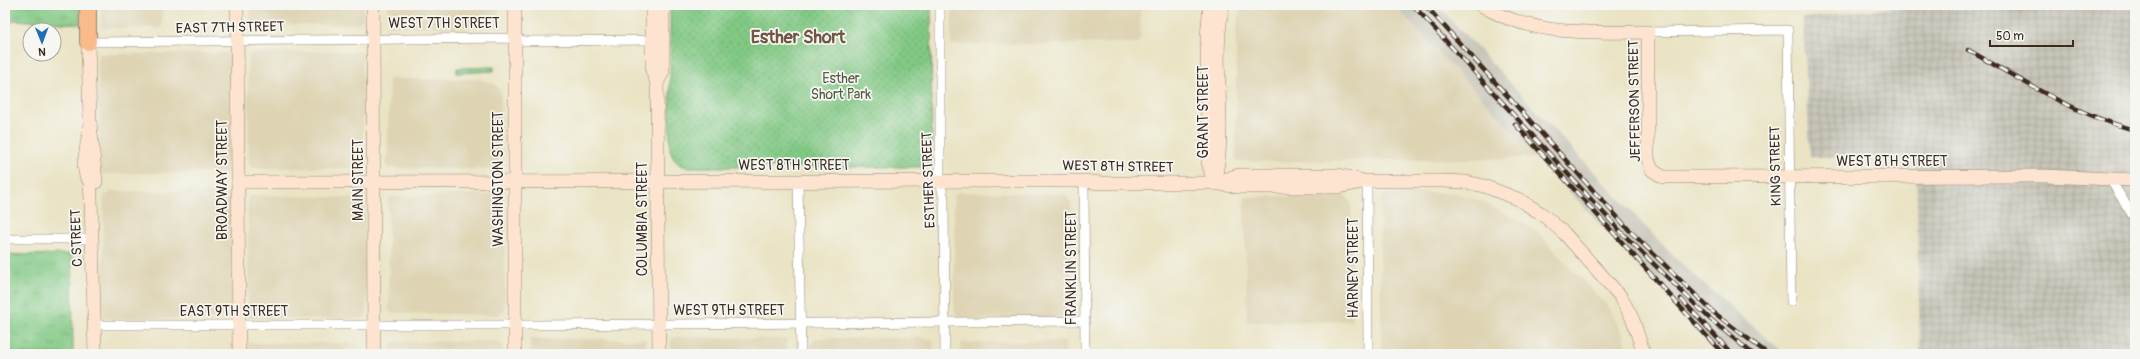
<svg xmlns="http://www.w3.org/2000/svg" width="2140" height="359" font-family="Pangolin,sans-serif">
<style>
.built{fill:#ded4b4}
.industrial{fill:url(#industrial-grid)}
.railway{fill:#c7c5b8}
.grass{fill:url(#grass-tufts);stroke:#5e7a52}
.park{fill:url(#park-dots);stroke:#5e7a52}
.garden{fill:url(#garden-furrows);stroke:#5e7a52}
.lines{fill:none;stroke-linecap:round;stroke-linejoin:round}
.street-casing{stroke:#928772;stroke-width:10}
.secondary-casing{stroke:#928772;stroke-width:14}
.highway-casing{stroke:#928772;stroke-width:18}
.street{stroke:#fff;stroke-width:9}
.secondary{stroke:#fde4d1;stroke-width:13}
.highway{stroke:#fabb8b;stroke-width:16}
.rail-casing{stroke:#3b2a1e;stroke-width:4.5}
.rail{stroke:#f6f6f2;stroke-width:3;stroke-dasharray:9;stroke-linecap:butt}
.labels{text-anchor:middle;stroke-width:3.5;stroke-linejoin:round;paint-order:stroke}
.street-label{font-size:14px;fill:#3b2a1e;stroke:#f6f6f2}
.park-label{font-size:14px;fill:#505a3d;stroke:#f6f6f2}
.district-label{font-size:18px;font-weight:bold;fill:#725644;stroke:#f6f6f2}
</style>
<defs>
<pattern id="industrial-grid" width="8" height="8" patternUnits="userSpaceOnUse"><rect width="8" height="8" fill="#c7c5b8"/><path d="M0 4h8M4 0v8" fill="none" stroke="#aca99e"/></pattern>
<pattern id="grass-tufts" width="24" height="20" patternUnits="userSpaceOnUse"><rect width="24" height="20" fill="#82c985"/><path d="M3 7l-1-3M5 7V3M7 7l1-3M15 17l-1-3M17 17v-4M19 17l1-3" fill="none" stroke="#6ca36c"/></pattern>
<pattern id="park-dots" width="8" height="8" patternUnits="userSpaceOnUse"><rect width="8" height="8" fill="#82c985"/><path d="M2 2h.1M6 6h.1" fill="none" stroke="#6ca36c" stroke-width="1.8" stroke-linecap="round"/></pattern>
<pattern id="garden-furrows" width="10" height="10" patternUnits="userSpaceOnUse"><rect width="10" height="10" fill="#82c985"/><path d="M-1 1l2-2M0 10L10 0M9 11l2-2" fill="none" stroke="#6ca36c"/></pattern>
</defs>
<rect width="100%" height="100%" fill="#f6f6f2"/>
<filter id="ink" filterUnits="userSpaceOnUse"><feTurbulence type="fractalNoise" baseFrequency=".025" numOctaves="2"/><feDisplacementMap in="SourceGraphic" scale="8" xChannelSelector="R" yChannelSelector="G"/><feConvolveMatrix kernelMatrix="1 2 1 2 8 2 1 2 1" color-interpolation-filters="sRGB"/></filter>
<filter id="wash" filterUnits="userSpaceOnUse"><feTurbulence type="fractalNoise" baseFrequency=".012" numOctaves="4" result="noise"/><feDisplacementMap in="SourceGraphic" scale="16" xChannelSelector="R" yChannelSelector="G"/><feGaussianBlur stdDeviation="0.9" result="paint"/><feColorMatrix in="noise" values="0 0 0 0 0 0 0 0 0 0 0 0 0 0 0 0 0 1.4 0 .05"/><feComposite in="paint" operator="in"/></filter>
<g filter="url(#wash)">
<rect width="100%" height="100%" fill="#eae4c5"/>
<!-- built -->
<g class="built">
<rect x="101" y="5" width="61" height="23"/>
<polygon points="250,5 363,5 363,19 357,24 252,25 250,22"/>
<polygon points="387,5 499,5 499,27 388,26"/>
<polygon points="952,5 1140,5 1141,37 1138,43 951,45"/>
<polygon points="1240,5 1394,5 1538,158 1236,162 1236,33"/>
<polygon points="336,51 362,52 363,152 361,167 359,168 252,168 249,163 248,60 250,55 254,53"/>
<polygon points="230,53 231,172 99,174 98,54"/>
<polygon points="389,79 477,79 495,84 501,92 498,165 491,169 387,168"/>
<polygon points="112,191 224,192 230,195 233,318 102,319 104,196"/>
<polygon points="960,192 1065,194 1071,203 1072,315 1068,318 960,319 955,313 954,301 954,194"/>
<polygon points="1394,192 1455,193 1481,201 1527,225 1538,233 1609,308 1625,338 1628,354 1381,354 1380,212 1382,195"/>
<polygon points="499,194 504,198 505,203 505,306 503,312 497,315 391,313 389,310 388,199 390,197"/>
<polygon points="252,195 362,198 365,203 367,254 366,315 362,319 248,318 248,198"/>
<polygon points="1341,195 1348,197 1351,204 1353,321 1247,322 1244,197"/>
<polygon points="676,337 787,339 787,354 671,354 671,339"/>
<polygon points="816,338 925,338 933,339 934,354 810,354 811,343"/>
<rect x="530" y="339" width="116" height="15"/>
<polygon points="498,341 502,345 503,354 390,354 390,347 394,342"/>
<polygon points="1065,341 1065,354 961,354 961,343"/>
<polygon points="248,343 357,343 363,348 363,354 247,354"/>
</g>
<!-- industrial -->
<polygon class="industrial" points="1906,6 2135,7 2135,354 1920,354 1916,156 1810,157 1803,18"/>
<!-- railway -->
<polygon class="railway" points="1394,5 1437,5 1677,260 1785,354 1716,354 1663,291"/>
<!-- grass -->
<g class="grass">
<polygon points="5,5 80,5 80,24 13,20 5,33"/>
<polygon points="72,254 73,354 5,354 5,255"/>
</g>
<!-- park -->
<path class="park" d="M670,5H931L932,157L930,163L921,167H687C677,165 672,159 670,149Z"/>
<!-- garden -->
<polygon class="garden" points="494,67 494,71 457,73 457,68"/>
</g>
<g filter="url(#ink)">
<g class="lines">
<defs>
<g id="street">
<polyline points="940,5 940,180 944,199 945,354"/>
<polyline points="1648,32 1788,30 1791,302"/>
<polyline points="88,42 515,38 525,41 656,40"/>
<polyline points="2110,179 2135,219"/>
<polyline points="798,181 801,354"/>
<polyline points="1084,181 1085,354"/>
<polyline points="1367,181 1368,354"/>
<polyline points="5,239 93,239"/>
<polyline points="95,325 536,325 1085,321"/>
</g>
<g id="secondary">
<polyline points="237,5 239,354"/>
<polyline points="373,5 374,354"/>
<polyline points="653,5 652,9 652,71 657,83 659,354"/>
<polyline points="1210,5 1207,36 1208,162 1214,183"/>
<path d="M1481,5C1533,37 1590,32 1648,32V159L1652,170L1663,177L2045,176L2135,180"/>
<polyline points="88,42 90,123 96,182"/>
<polyline points="657,83 663,71 663,9 661,5"/>
<polyline points="90,123 84,165 86,176 90,182 91,198 95,354"/>
<polyline points="238,182 1084,181 1100,183 1214,183 1239,187 1339,187 1367,181 1442,181 1466,182 1484,186 1518,199 1542,214 1564,233 1621,297 1633,320 1644,354"/>
<polyline points="1218,182 1239,175 1338,175 1361,180"/>
<path d="M1214,183C1229,125 1210,63 1223,5"/>
<polyline points="515,354 515,5"/>
</g>
<polyline id="highway" points="88,42 88,5"/>
</defs>
<!-- street casing -->
<use href="#street" class="street-casing"/>
<!-- secondary casing -->
<use href="#secondary" class="secondary-casing"/>
<!-- highway casing -->
<use href="#highway" class="highway-casing"/>
<!-- street -->
<use href="#street" class="street"/>
<!-- secondary -->
<use href="#secondary" class="secondary"/>
<!-- highway -->
<use href="#highway" class="highway"/>
<defs>
<g id="rail">
<polyline points="1413,5 1621,232 1709,318 1753,354"/>
<polyline points="1425,5 1630,231 1712,311 1768,354"/>
<path d="M1968,50C2022,80 2075,115 2135,130"/>
<polyline points="1515,124 1723,354"/>
<polyline points="1681,299 1732,354"/>
</g>
</defs>
<!-- rail casing -->
<use href="#rail" class="rail-casing"/>
<!-- rail -->
<use href="#rail" class="rail"/>
</g>
</g>
<g class="labels">
<!-- street labels -->
<g class="street-label">
<text x="444" y="28">WEST 7TH STREET</text>
<text transform="translate(230 27) rotate(-1)" y="5">EAST 7TH STREET</text>
<text transform="translate(1634 101) rotate(-91)" y="5">JEFFERSON STREET</text>
<text transform="translate(1203 112) rotate(-90)" y="5">GRANT STREET</text>
<text x="1892" y="166">WEST 8TH STREET</text>
<text x="794" y="170">WEST 8TH STREET</text>
<text transform="translate(1118 166) rotate(1)" y="5">WEST 8TH STREET</text>
<text transform="translate(1775 166) rotate(-91)" y="5">KING STREET</text>
<text transform="translate(498 179) rotate(-90)" y="5">WASHINGTON STREET</text>
<text transform="translate(222 180) rotate(-90)" y="5">BROADWAY STREET</text>
<text transform="translate(358 180) rotate(-90)" y="5">MAIN STREET</text>
<text transform="translate(928 180) rotate(-92)" y="5">ESTHER STREET</text>
<text transform="translate(642 219) rotate(-90)" y="5">COLUMBIA STREET</text>
<text transform="translate(76 238) rotate(-92)" y="5">C STREET</text>
<text transform="translate(1071 268) rotate(-90)" y="5">FRANKLIN STREET</text>
<text transform="translate(1353 268) rotate(-90)" y="5">HARNEY STREET</text>
<text x="729" y="315">WEST 9TH STREET</text>
<text x="234" y="316">EAST 9TH STREET</text>
</g>
<!-- park labels -->
<g class="park-label">
<text x="841" y="83">Esther<tspan x="841" dy="16">Short Park</tspan></text>
</g>
<!-- district labels -->
<g class="district-label">
<text x="798" y="43">Esther Short</text>
</g>
</g>
<!-- margin -->
<rect width="2140" height="359" fill="none" stroke="#f6f6f2" stroke-width="20"/>
<!-- north arrow -->
<g transform="translate(42 42) rotate(179)"><circle r="19" fill="#f6f6f2" stroke="#aba49d"/>
<path d="M0-3L7 15L0 10L-7 15Z" fill="#1f6fb2"/>
<text y="-6" font-size="11" font-weight="bold" text-anchor="middle" fill="#3b2a1e">N</text>
</g>
<!-- scale -->
<path d="M1990 40v6h83v-6" fill="none" stroke="#3b2a1e" stroke-width="2"/>
<text x="1996" y="40" font-size="12" fill="#3b2a1e" stroke="#f6f6f2" stroke-width="3" paint-order="stroke">50 m</text>
</svg>
